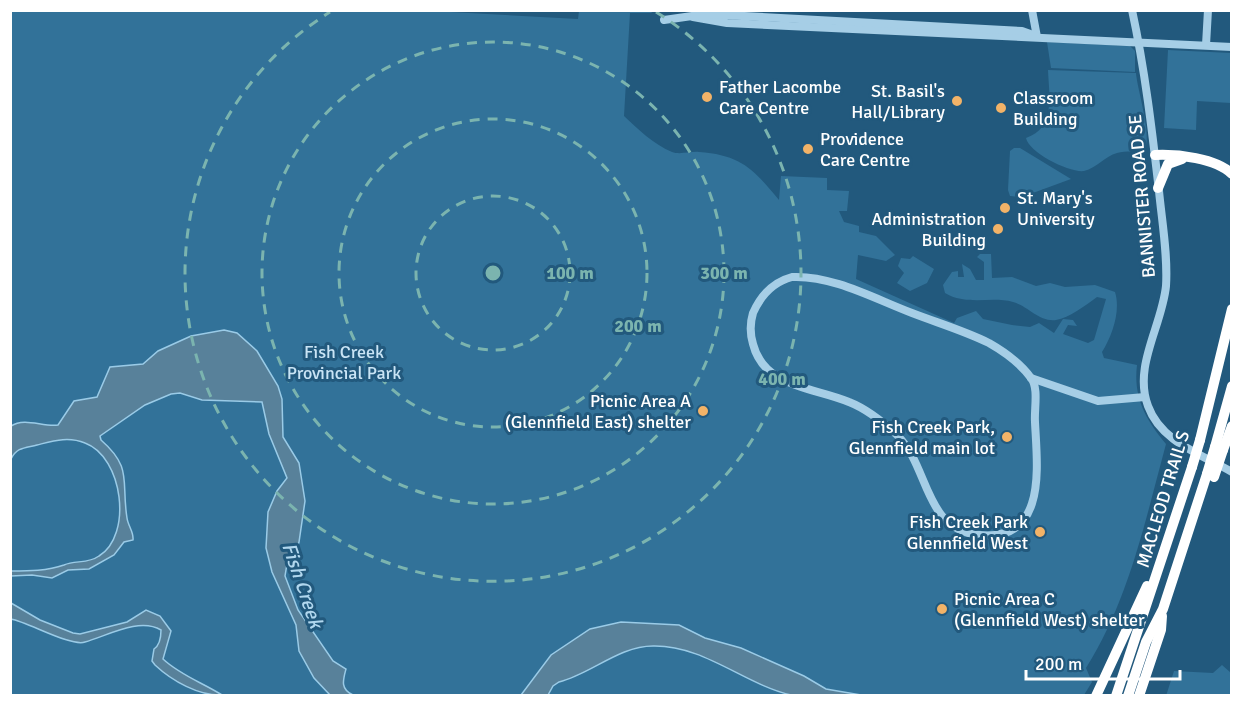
<svg xmlns="http://www.w3.org/2000/svg" width="1242" height="706" font-family="Signika,sans-serif">
<style>
.green{fill:#327299}
.water{fill:#58819a;stroke:#9acbe7;stroke-width:1.5}
.lines{fill:none;stroke-linecap:round;stroke-linejoin:round}
.minor{stroke:#a6cee6;stroke-width:8}
.highway{stroke:#fff;stroke-width:10}
.highway-bridge{stroke:#fff;stroke-width:10}
.ring{fill:none;stroke:#7bb4af;stroke-width:3;stroke-dasharray:10 8}
.poi-dot{fill:#f2b368;stroke:#22597d;stroke-width:2}
.labels{text-anchor:middle;stroke-width:6;stroke-linejoin:round;paint-order:stroke}
.poi-label{font-size:18px;fill:#fff;stroke:#22597d;text-anchor:start}
.street-label{font-size:18px;fill:#fff;stroke:#22597d}
.park-label{font-size:18px;fill:#c9e4f5;stroke:#22597d}
.water-label{font-size:20px;font-style:italic;fill:#b1d7ee;stroke:#22597d}
.centre{fill:#7bb4af;stroke:#22597d;stroke-width:3}
.ring-label{font-size:18px;text-anchor:middle;font-weight:bold;fill:#7bb4af;stroke:#22597d;stroke-width:6;stroke-linejoin:round;paint-order:stroke}
</style>
<rect width="100%" height="100%" fill="#22597d"/>
<!-- green -->
<g class="green">
<path d="M414,10L578,19L579,11H654L651,13H630L624,116C638,129 653,144 672,152C680,155 691,151 699,152C742,155 754,170 779,200L781,176L827,178V190L849,191L847,211H839L844,222L859,226V232L876,236L895,255L886,261L858,255L856,279L954,323L957,318L976,311L983,319L1012,325L1030,327L1039,323L1054,333L1063,319L1073,320L1077,326L1068,325L1063,334L1088,343L1094,340L1106,299L1097,297C1086,305 1069,318 1056,320C1039,322 1028,306 1013,302C992,296 966,306 945,293L943,285L952,272L958,271V277H964L962,264L970,269L976,280H984V262L977,257L980,254H991L992,278L1012,277L1036,286L1050,283L1065,287L1095,285L1115,292C1121,311 1112,336 1102,352L1104,358L1137,365C1133,398 1146,420 1166,444C1145,521 1129,600 1086,668L1092,682L1084,695H11V11Z"/>
<polygon points="1047,42 1130,46 1135,51 1135,72 1051,68"/>
<polygon points="1168,50 1231,53 1231,103 1197,101 1196,130 1164,128"/>
<path d="M1048,70L1136,73C1137,88 1152,135 1145,150C1136,153 1126,150 1117,153C1105,156 1097,168 1084,171C1070,173 1029,153 1026,138C1056,128 1049,95 1048,70Z"/>
<polygon points="1014,148 1020,148 1071,179 1022,197 1010,196 1008,190 1010,151"/>
<polygon points="913,256 934,269 927,283 910,291 897,283 904,273 898,266 901,258 910,259"/>
<polygon points="1222,665 1231,673 1231,695 1166,696 1174,671 1213,673"/>
</g>
<!-- water -->
<g class="water">
<path d="M224,330L237,333L257,351L278,386L282,399L283,437L299,463L305,501L299,542L295,554L287,564L285,576L298,610L333,661L346,669C343,680 340,689 353,695H330L314,678L299,651L296,625L272,572L266,548L268,512L277,491L287,478L269,434L262,402L202,400L180,393L171,394L145,405L100,436L101,440C133,468 121,481 127,518C128,526 134,532 133,540L124,542L114,555L89,569L68,570L52,578L32,575L11,576V571C29,571 47,571 64,565C75,560 88,564 99,556C133,535 123,457 85,443C68,436 53,441 37,445C25,448 17,447 11,459V426C25,417 42,427 58,425L74,401L97,397L110,367L143,364L158,351L191,336Z"/>
<path d="M11,603L40,620L73,633L80,634L127,622L146,610L160,616L171,631L163,659C180,675 203,683 222,695C199,696 172,681 155,665L152,661L154,649C160,645 161,637 161,630C139,617 107,636 85,642C71,647 28,622 11,619Z"/>
<path d="M621,622L679,625L705,638L741,648L804,676L826,689L861,695C839,696 812,700 791,695C744,684 704,645 653,646C619,646 591,674 559,682L553,686L548,695H521L551,655L590,629Z"/>
</g>
<g class="lines">
<!-- minor -->
<g class="minor">
<polyline points="1032,10 1037,37"/>
<path d="M1132,10C1145,70 1152,130 1159,191C1162,222 1168,255 1166,286C1162,326 1133,366 1148,406C1161,442 1201,454 1232,472"/>
<polyline points="693,17 727,23 1232,47"/>
<polyline points="664,20 706,14 1022,31 1036,36"/>
<polyline points="1206,45 1208,10"/>
<path d="M792,277C832,275 875,299 912,313C938,323 965,331 989,343C1003,351 1021,364 1031,378C1039,388 1034,409 1035,422C1037,466 1048,542 979,535C923,529 930,467 897,435C883,422 867,409 849,402C814,387 764,388 753,344C750,334 750,323 753,313C761,295 773,282 792,277Z"/>
<polyline points="1031,378 1098,401 1145,397"/>
</g>
<!-- highway -->
<g class="highway">
<path d="M1155,155C1177,154 1216,158 1232,174"/>
<polyline points="1158,188 1168,164 1182,159"/>
<polyline points="1200,440 1232,309"/>
<polyline points="1215,447 1232,386"/>
<polyline points="1223,450 1232,426"/>
<polyline points="1096,696 1147,586"/>
<polyline points="1116,696 1192,467"/>
<polyline points="1128,696 1146,642 1163,609 1207,474"/>
<polyline points="1139,696 1161,630 1162,616"/>
</g>
<!-- highway-bridge -->
<g class="highway-bridge">
<polyline points="1192,467 1200,440"/>
<polyline points="1207,474 1215,447"/>
<polyline points="1214,477 1223,450"/>
</g>
</g>
<!-- distance rings -->
<g class="ring">
<circle cx="493" cy="273" r="77"/>
<circle cx="493" cy="273" r="154"/>
<circle cx="493" cy="273" r="231"/>
<path d="M656 12A308 308 0 1 1 330 12"/>
</g>
<!-- markers -->
<g class="poi-dot">
<circle cx="707" cy="97" r="6"/>
<circle cx="957" cy="101" r="6"/>
<circle cx="1001" cy="108" r="6"/>
<circle cx="808" cy="149" r="6"/>
<circle cx="1005" cy="208" r="6"/>
<circle cx="998" cy="229" r="6"/>
<circle cx="703" cy="411" r="6"/>
<circle cx="1007" cy="437" r="6"/>
<circle cx="1040" cy="532" r="6"/>
<circle cx="942" cy="609" r="6"/>
</g>
<g class="labels">
<!-- poi labels -->
<g class="poi-label">
<text x="719" y="93">Father Lacombe<tspan x="719" dy="21">Care Centre</tspan></text>
<text x="945" y="97" text-anchor="end">St. Basil's<tspan x="945" dy="21">Hall/Library</tspan></text>
<text x="1013" y="104">Classroom<tspan x="1013" dy="21">Building</tspan></text>
<text x="820" y="145">Providence<tspan x="820" dy="21">Care Centre</tspan></text>
<text x="1017" y="204">St. Mary's<tspan x="1017" dy="21">University</tspan></text>
<text x="986" y="225" text-anchor="end">Administration<tspan x="986" dy="21">Building</tspan></text>
<text x="691" y="407" text-anchor="end">Picnic Area A<tspan x="691" dy="21">(Glennfield East) shelter</tspan></text>
<text x="995" y="433" text-anchor="end">Fish Creek Park,<tspan x="995" dy="21">Glennfield main lot</tspan></text>
<text x="1028" y="528" text-anchor="end">Fish Creek Park<tspan x="1028" dy="21">Glennfield West</tspan></text>
<text x="954" y="605">Picnic Area C<tspan x="954" dy="21">(Glennfield West) shelter</tspan></text>
</g>
<!-- street labels -->
<g class="street-label">
<text transform="translate(1142 196) rotate(-95)" y="6">BANNISTER ROAD SE</text>
<text transform="translate(1163 499) rotate(-73)" y="6">MACLEOD TRAIL S</text>
</g>
<!-- park labels -->
<g class="park-label">
<text x="344" y="358">Fish Creek<tspan x="344" dy="21">Provincial Park</tspan></text>
</g>
<!-- water labels -->
<g class="water-label">
<text transform="translate(303 585) rotate(71)" y="7">Fish Creek</text>
</g>
</g>
<circle cx="493" cy="273" r="9" class="centre"/>
<g class="ring-label">
<text x="570" y="279">100 m</text>
<text x="724" y="279">300 m</text>
<text x="638" y="332">200 m</text>
<text x="782" y="385">400 m</text>
</g>
<!-- border -->
<rect width="1242" height="706" fill="none" stroke="#ffffff" stroke-width="24"/>
<!-- scale -->
<path d="M1026 670v9h154v-9" fill="none" stroke="#ffffff" stroke-width="3"/>
<text x="1035" y="670" font-size="18" fill="#ffffff" stroke="#22597d" stroke-width="4.5" paint-order="stroke">200 m</text>
</svg>
